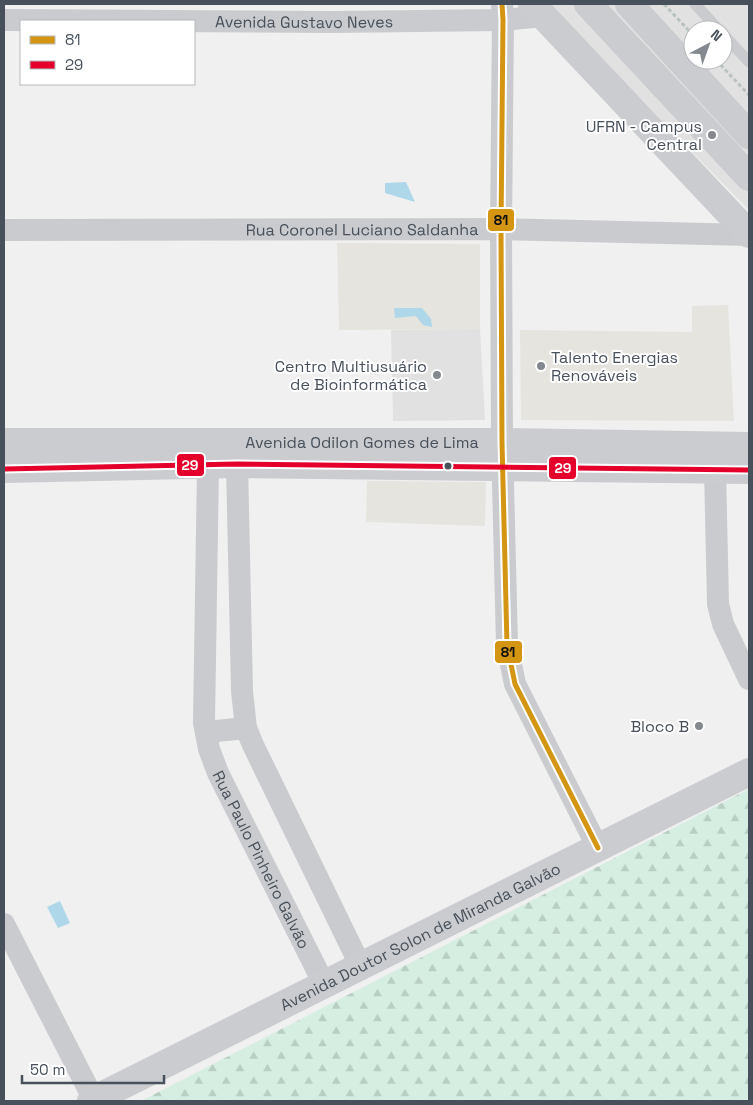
<svg xmlns="http://www.w3.org/2000/svg" width="753" height="1105" font-family="'Space Grotesk',sans-serif">
<style>
.commercial{fill:#e5e4de}
.education{fill:#e2e1e1;fill-rule:evenodd}
.forest{fill:url(#forest-firs)}
.water{fill:#aed8e9}
.lines{fill:none;stroke-linecap:round;stroke-linejoin:round}
.path{stroke:#b8c3c0;stroke-width:3;stroke-dasharray:4 2.5;stroke-linecap:butt}
.lane{stroke:#cacbce;stroke-width:11}
.street{stroke:#cacbce;stroke-width:22}
.secondary{stroke:#cbcccf;stroke-width:28}
.bus-1-casing{stroke:#fff;stroke-width:9}
.bus-2-casing{stroke:#fff;stroke-width:9}
.bus-1{stroke:#d49512;stroke-width:5}
.bus-2{stroke:#e4002b;stroke-width:5}
.poi-dot{fill:#83898f;stroke:#fff;stroke-width:2}
.bus-dot{fill:#48515b;stroke:#fff;stroke-width:2}
.labels{text-anchor:middle;stroke-width:4;stroke-linejoin:round;paint-order:stroke}
.street-label{font-size:16px;fill:#48515b;stroke:#fff}
.poi-label{font-size:16px;fill:#48515b;stroke:#fff;text-anchor:end}
.line-badge{stroke:#fff;stroke-width:2}
.badge-label{font-size:14px;text-anchor:middle;font-weight:bold;fill:#fff}
.pale-badge-label{font-size:14px;text-anchor:middle;font-weight:bold;fill:#111}
</style>
<defs>
<pattern id="forest-firs" width="22" height="20" patternUnits="userSpaceOnUse" patternTransform="scale(1.25)"><rect width="22" height="20" fill="#d6eee1"/><path d="M5 1l3.5 6h-7zM16 11l3.5 6h-7z" fill="#b9cec3"/></pattern>
</defs>
<rect width="100%" height="100%" fill="#f0f0f0"/>
<!-- commercial -->
<g class="commercial">
<polygon points="337,243 480,244 480,329 339,330"/>
<polygon points="728,305 734,421 521,420 520,330 692,332 692,306"/>
<polygon points="367,481 486,482 485,526 366,522"/>
</g>
<!-- education -->
<g class="education">
<path d="M546,4H749V210ZM693,30H723V60H693Z"/>
<polygon points="480,329 485,420 393,421 391,330"/>
</g>
<!-- forest -->
<polygon class="forest" points="749,789 749,1101 141,1101"/>
<!-- water -->
<g class="water">
<polygon points="406,182 415,202 385,193 385,183"/>
<polygon points="394,308 422,308 431,319 432,327 423,325 416,316 395,318"/>
<polygon points="60,901 70,923 58,928 47,907"/>
</g>
<g class="lines">
<!-- path -->
<g class="path">
<polyline points="664,4 693,35"/>
<polyline points="716,60 749,95"/>
</g>
<!-- lane -->
<g class="lane">
<polyline points="695,4 719,30"/>
<polyline points="723,34 749,62"/>
</g>
<!-- street -->
<g class="street">
<polyline points="502,4 503,20 501,229 502,442 507,645 515,684 598,848"/>
<path id="s1" d="M4,20L331,22L503,20L543,16"/>
<path id="s2" d="M4,230L501,229L749,235"/>
<polyline points="237,464 242,691 246,728 253,745 361,967"/>
<path id="s3" d="M208,466L204,723L209,749L218,773L324,984"/>
<polyline points="715,469 718,604 723,624 749,679"/>
<polyline points="206,732 246,728"/>
<polyline points="4,924 94,1100"/>
</g>
<!-- secondary -->
<g class="secondary">
<polyline points="532,4 749,234"/>
<polyline points="588,4 749,177"/>
<polyline points="629,4 749,135"/>
<path id="s4" d="M4,442H502L749,446"/>
<polyline points="4,469 237,464 749,470"/>
<path id="s5" d="M91,1101L749,772"/>
</g>
<defs>
<polyline id="bus-1" points="502,4 503,20 501,229 502,442 507,645 515,684 598,848"/>
<polyline id="bus-2" points="4,469 237,464 749,470"/>
</defs>
<!-- bus-1 casing -->
<use href="#bus-1" class="bus-1-casing"/>
<!-- bus-2 casing -->
<use href="#bus-2" class="bus-2-casing"/>
<!-- bus-1 -->
<use href="#bus-1" class="bus-1"/>
<!-- bus-2 -->
<use href="#bus-2" class="bus-2"/>
</g>
<!-- markers -->
<g class="poi-dot">
<circle cx="712" cy="135" r="5"/>
<circle cx="541" cy="366" r="5"/>
<circle cx="437" cy="375" r="5"/>
<circle cx="699" cy="726" r="5"/>
</g>
<circle class="bus-dot" cx="448" cy="466" r="4.5"/>
<g class="labels">
<!-- street labels -->
<g class="street-label">
<text dy="6" stroke="none"><textPath href="#s1" startOffset="300">Avenida Gustavo Neves</textPath></text>
<text dy="6" stroke="none"><textPath href="#s2" startOffset="358">Rua Coronel Luciano Saldanha</textPath></text>
<text dy="6" stroke="none"><textPath href="#s4" startOffset="358">Avenida Odilon Gomes de Lima</textPath></text>
<text dy="6" stroke="none"><textPath href="#s3" startOffset="406">Rua Paulo Pinheiro Galvão</textPath></text>
<text dy="6" stroke="none"><textPath href="#s5" startOffset="368">Avenida Doutor Solon de Miranda Galvão</textPath></text>
</g>
<!-- poi labels -->
<g class="poi-label">
<text x="702" y="132">UFRN - Campus<tspan x="702" dy="18">Central</tspan></text>
<text x="551" y="363" text-anchor="start">Talento Energias<tspan x="551" dy="18">Renováveis</tspan></text>
<text x="427" y="372">Centro Multiusuário<tspan x="427" dy="18">de Bioinformática</tspan></text>
<text x="689" y="732">Bloco B</text>
</g>
</g>
<g class="line-badge">
<rect x="487" y="208" width="28" height="24" rx="5" fill="#d49512"/>
<rect x="176" y="453" width="29" height="24" rx="5" fill="#e4002b"/>
<rect x="548" y="456" width="29" height="24" rx="5" fill="#e4002b"/>
<rect x="494" y="640" width="29" height="24" rx="5" fill="#d49512"/>
</g>
<g class="badge-label">
<text x="190" y="470">29</text>
<text x="563" y="473">29</text>
</g>
<g class="pale-badge-label">
<text x="501" y="225">81</text>
<text x="508" y="657">81</text>
</g>
<!-- border -->
<rect width="753" height="1105" fill="none" stroke="#48515b" stroke-width="10"/>
<!-- legend -->
<rect x="20" y="20" width="175" height="65" fill="#ffffff" stroke="#b6b9bd"/>
<rect x="30" y="36" width="25" height="8" fill="#d49512" stroke="#b6b9bd"/>
<text x="65" y="45" font-size="15" fill="#48515b">81</text>
<rect x="30" y="61" width="25" height="8" fill="#e4002b" stroke="#b6b9bd"/>
<text x="65" y="70" font-size="15" fill="#48515b">29</text>
<!-- north arrow -->
<g transform="translate(708 45) rotate(41)"><circle r="24" fill="#ffffff" stroke="#b6b9bd"/>
<path d="M0-4L9 19L0 12L-9 19Z" fill="#83898f"/>
<text y="-8" font-size="14" font-weight="bold" text-anchor="middle" fill="#48515b">N</text>
</g>
<!-- scale -->
<path d="M22 1075v8h142v-8" fill="none" stroke="#48515b" stroke-width="2.5"/>
<text x="30" y="1075" font-size="15" fill="#48515b" stroke="#ffffff" stroke-width="4" paint-order="stroke">50 m</text>
</svg>
